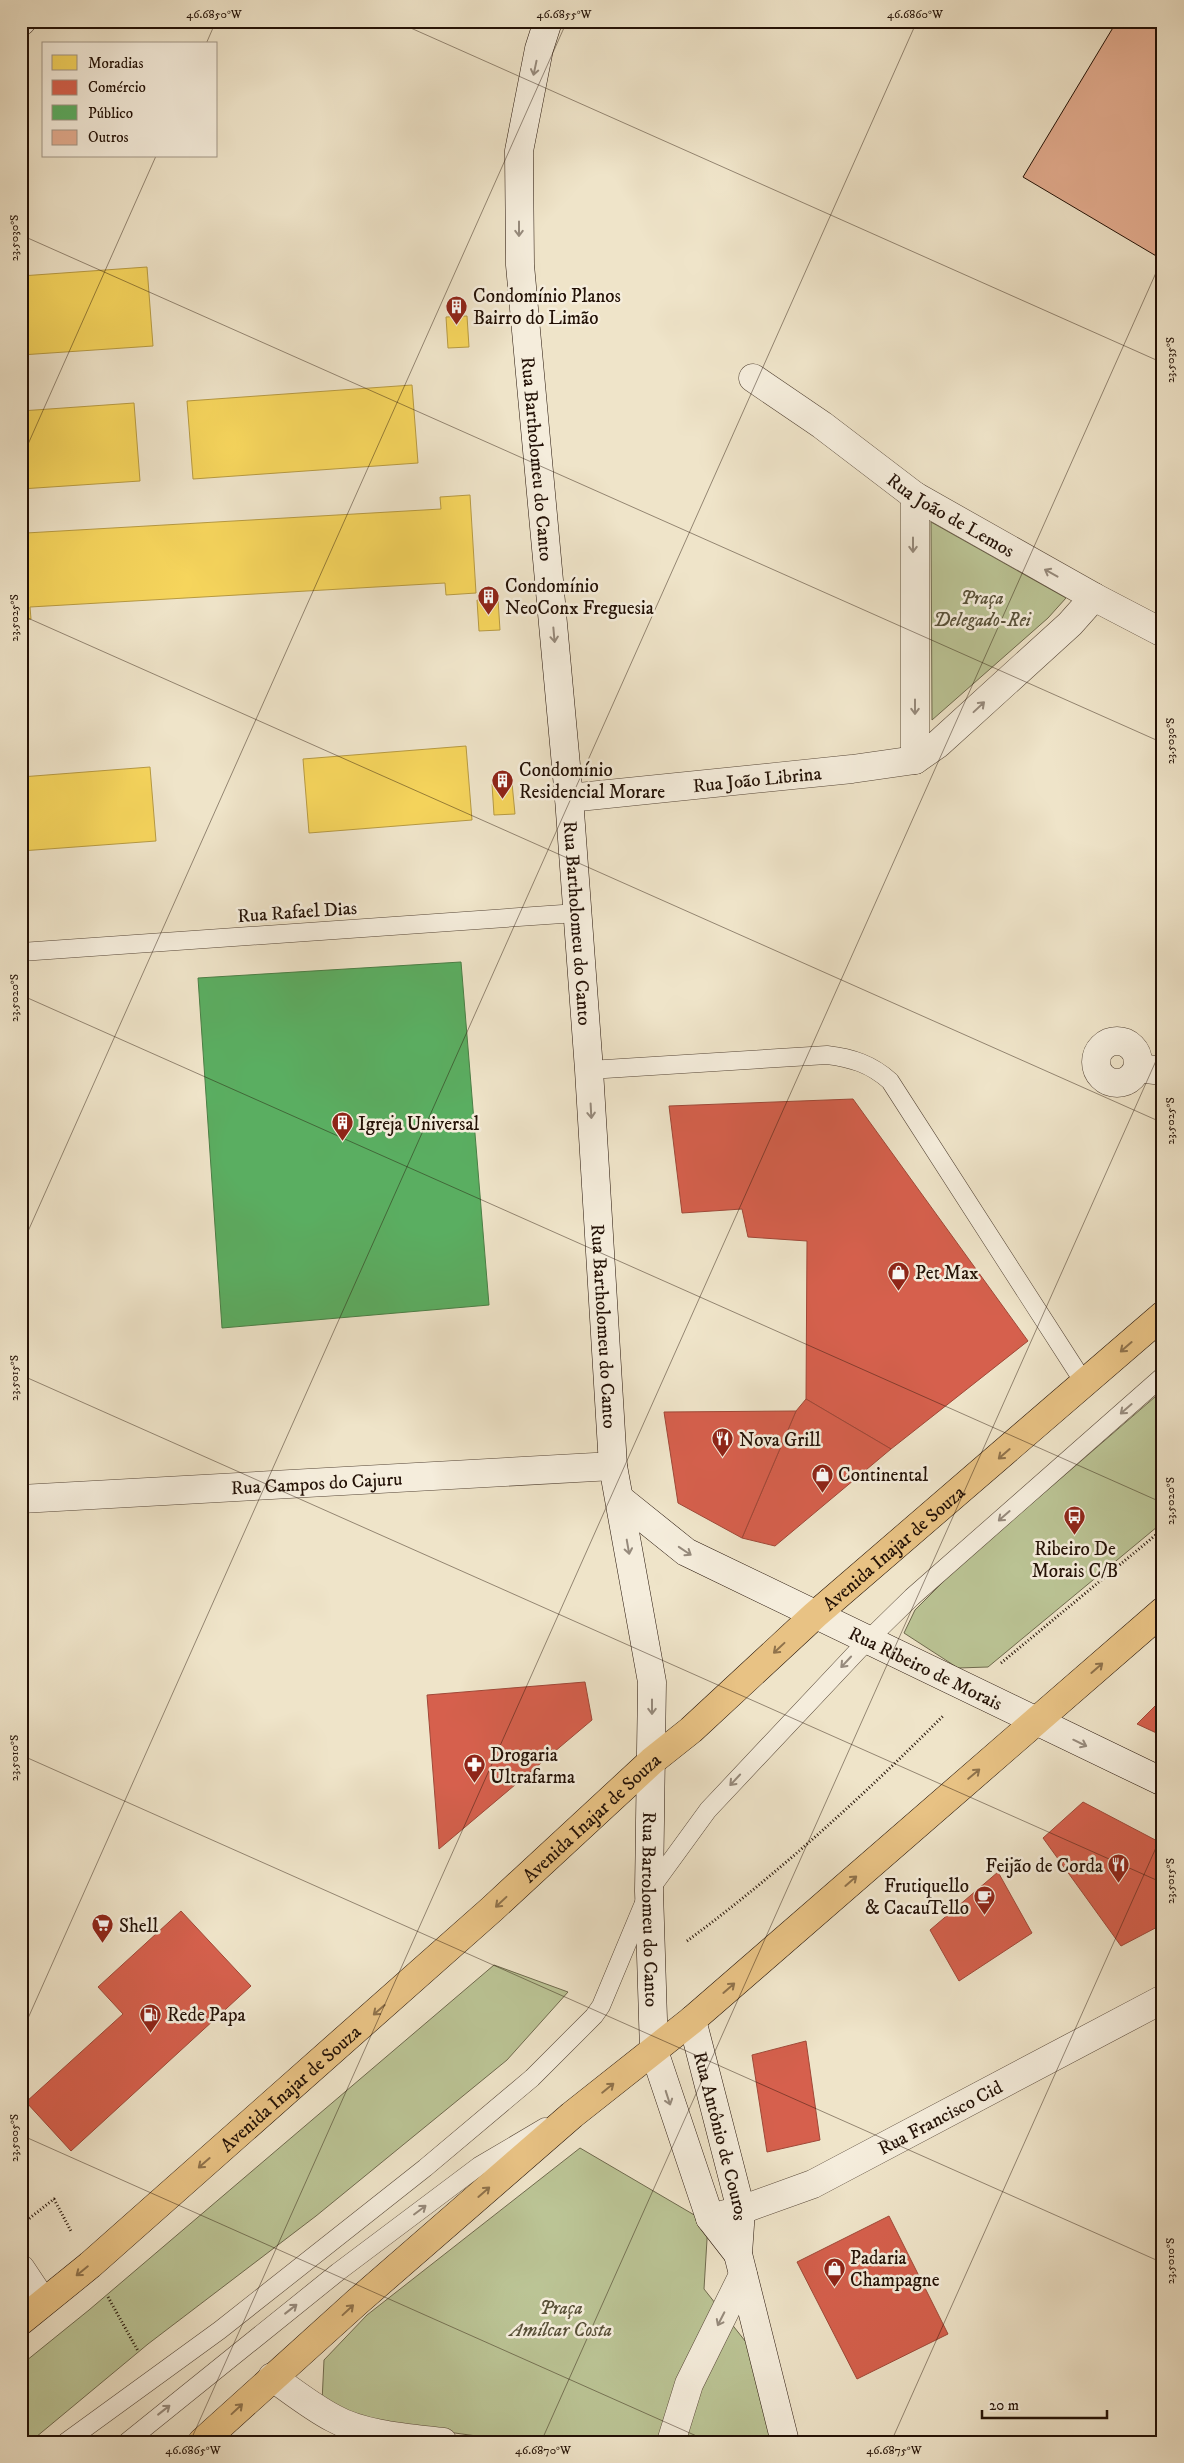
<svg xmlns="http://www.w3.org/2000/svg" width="1184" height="2463" font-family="'IM FELL DW Pica',serif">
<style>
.green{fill:#bbc495;stroke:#6f6a4e}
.homes{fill:#f6d55c;stroke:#b79a42}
.shops{fill:#d6604d;stroke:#a04838}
.public{fill:#5aae61;stroke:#4a7f46}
.building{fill:#e4ad90;stroke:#231106}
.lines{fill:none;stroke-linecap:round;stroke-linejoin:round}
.lane-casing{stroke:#564637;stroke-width:19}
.street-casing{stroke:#564637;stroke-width:29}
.secondary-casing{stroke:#231106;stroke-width:29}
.primary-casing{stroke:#231106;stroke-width:29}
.path{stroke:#231106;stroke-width:3;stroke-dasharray:1 2.5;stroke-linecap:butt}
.lane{stroke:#f5eddc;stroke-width:18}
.street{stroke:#f5eddc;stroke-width:28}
.secondary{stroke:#f5eddc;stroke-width:28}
.primary{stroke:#e8c284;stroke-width:28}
.oneway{stroke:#968a7c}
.oneway2{stroke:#8f724b}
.ticks{fill:none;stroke:#231106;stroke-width:1;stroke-opacity:0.45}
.labels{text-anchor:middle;stroke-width:5;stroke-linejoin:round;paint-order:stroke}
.poi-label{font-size:19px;fill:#231106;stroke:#f5eddc;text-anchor:start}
.street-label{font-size:19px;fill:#231106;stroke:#f5eddc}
.park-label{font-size:19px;font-style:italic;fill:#585038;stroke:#f5eddc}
.neatline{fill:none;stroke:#231106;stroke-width:2}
.ticks-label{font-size:12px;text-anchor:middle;fill:#231106}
</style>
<rect width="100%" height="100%" fill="#efe4c9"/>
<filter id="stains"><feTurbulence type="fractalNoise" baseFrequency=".004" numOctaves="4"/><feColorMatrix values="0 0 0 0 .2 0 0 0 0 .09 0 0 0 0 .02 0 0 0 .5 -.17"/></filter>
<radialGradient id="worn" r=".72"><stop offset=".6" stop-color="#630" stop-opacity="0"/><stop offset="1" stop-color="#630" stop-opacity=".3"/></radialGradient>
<!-- green -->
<g class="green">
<polygon points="931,522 1066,598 1048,618 932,720"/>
<polygon points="1163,1390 1163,1522 988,1667 958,1668 904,1633 915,1610 955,1570"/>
<polygon points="494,1965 568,1992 507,2060 316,2216 148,2344 30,2442 21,2442 21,2365 89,2310"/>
<polygon points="580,2148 708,2223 704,2289 753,2351 772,2442 520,2442 368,2421 322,2402 324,2360 367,2315"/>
</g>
<!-- homes -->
<g class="homes">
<polygon points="147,267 153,346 21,355 21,276"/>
<polygon points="467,316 469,347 448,348 446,317"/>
<polygon points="412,385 418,463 193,479 187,401"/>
<polygon points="134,403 140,481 21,489 21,411"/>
<polygon points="470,495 476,593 446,595 445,583 30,607 31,619 21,620 21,521 25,521 26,533 441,509 440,497"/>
<polygon points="498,599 500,630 479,631 477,600"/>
<polygon points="466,746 472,820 309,833 303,759"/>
<polygon points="150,767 156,841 21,851 21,777"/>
<polygon points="512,783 515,814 494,815 492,784"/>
</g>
<!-- shops -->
<g class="shops">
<polygon points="853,1099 1028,1341 891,1449 806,1399 807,1241 748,1237 742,1209 682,1213 669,1106"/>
<polygon points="806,1399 891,1449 775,1546 742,1538 796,1411"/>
<polygon points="796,1411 742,1538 678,1503 664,1412"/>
<polygon points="585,1682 592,1720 439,1849 427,1695"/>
<polygon points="1163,1698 1163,1736 1137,1724"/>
<polygon points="1083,1802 1163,1844 1163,1924 1121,1946 1043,1838"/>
<polygon points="998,1872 1032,1933 959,1981 930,1930"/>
<polygon points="181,1911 251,1986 71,2151 26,2102 123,2014 98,1987"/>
<polygon points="806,2041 820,2140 767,2152 752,2055"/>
<polygon points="889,2216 948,2334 857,2379 797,2262"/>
</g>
<!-- public -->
<polygon class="public" points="461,962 489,1305 222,1328 198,978"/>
<!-- building -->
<polygon class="building" points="1117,21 1163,21 1163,260 1023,177"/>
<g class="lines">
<defs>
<g id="lane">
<polyline points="21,952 577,913"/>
<path d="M589,1070L827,1055C852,1058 871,1064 890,1081L1085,1384"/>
<polyline points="66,2442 220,2330 425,2168 532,2078 594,2016 601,2006 649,1891 708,1810 867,1641 912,1597 1163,1376"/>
<polyline points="127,2442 338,2272 479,2166 545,2127"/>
</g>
<g id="street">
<path id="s1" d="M753,378L822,425L915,496L1094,597L1163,633"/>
<polyline points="915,496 915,760"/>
<path id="s2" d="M569,798L852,769L915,760L938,744L1070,624L1094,597"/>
<circle cx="1117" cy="1062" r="21"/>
<polyline points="1138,1068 1163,1071"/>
<path id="s3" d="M21,1499L613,1466"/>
<path id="s4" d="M710,2218L741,2210L813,2184L1163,1999"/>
<polyline points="21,2269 43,2302"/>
<path d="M272,2377C292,2391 312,2407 333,2418C363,2435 409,2438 443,2442"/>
<polyline points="671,2442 689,2384 743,2275"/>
</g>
<g id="secondary">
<path id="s5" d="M548,21L539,49L519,151L520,265L569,798L589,1070L613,1466L652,1682L649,1891L654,2051L710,2218L738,2254"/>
<polyline points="21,22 22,21"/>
<path id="s6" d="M620,1499L686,1552L1163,1782"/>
<path id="s7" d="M692,2020L741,2210L738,2254L785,2442"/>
</g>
<g id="primary">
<path id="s8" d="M21,2321L90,2265L492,1909L652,1761L691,1730L815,1615L1163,1315"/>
<polyline points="202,2442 357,2302 572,2115 692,2020 1163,1611"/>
</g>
</defs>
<!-- lane casing -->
<use href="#lane" class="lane-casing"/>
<!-- street casing -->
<use href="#street" class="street-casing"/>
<!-- secondary casing -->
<use href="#secondary" class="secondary-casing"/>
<!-- primary casing -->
<use href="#primary" class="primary-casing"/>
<!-- path -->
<g class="path">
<polyline points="1001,1663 1163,1529"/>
<path d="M687,1941C778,1874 863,1796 943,1716"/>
<polyline points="21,2225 54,2199 72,2233"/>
<polyline points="108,2297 138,2351"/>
</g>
<!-- lane -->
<use href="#lane" class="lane"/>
<!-- street -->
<use href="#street" class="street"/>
<!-- secondary -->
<use href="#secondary" class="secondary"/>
<!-- primary -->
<use href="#primary" class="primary"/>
</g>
<!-- one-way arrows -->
<defs><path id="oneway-shaft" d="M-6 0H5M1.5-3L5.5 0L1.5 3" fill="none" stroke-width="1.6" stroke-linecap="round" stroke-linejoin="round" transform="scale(1.25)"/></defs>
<g class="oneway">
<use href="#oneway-shaft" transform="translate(535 68) rotate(102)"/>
<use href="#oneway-shaft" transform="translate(519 229) rotate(90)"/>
<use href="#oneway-shaft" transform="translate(913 545) rotate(90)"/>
<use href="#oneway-shaft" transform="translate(1051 573) rotate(-151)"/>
<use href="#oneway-shaft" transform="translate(554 635) rotate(85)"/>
<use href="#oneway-shaft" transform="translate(915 707) rotate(90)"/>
<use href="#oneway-shaft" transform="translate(979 707) rotate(-43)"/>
<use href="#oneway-shaft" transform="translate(591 1111) rotate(87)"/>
<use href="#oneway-shaft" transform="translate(1126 1409) rotate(139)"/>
<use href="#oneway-shaft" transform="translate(1004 1516) rotate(139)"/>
<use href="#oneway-shaft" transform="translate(628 1547) rotate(80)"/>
<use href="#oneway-shaft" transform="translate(685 1551) rotate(34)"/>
<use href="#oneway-shaft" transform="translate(846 1662) rotate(133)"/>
<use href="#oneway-shaft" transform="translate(652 1707) rotate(90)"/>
<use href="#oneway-shaft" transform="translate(1080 1743) rotate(26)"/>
<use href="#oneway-shaft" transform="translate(735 1780) rotate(133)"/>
<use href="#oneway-shaft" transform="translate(668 2098) rotate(72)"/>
<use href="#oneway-shaft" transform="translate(420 2210) rotate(-37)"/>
<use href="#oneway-shaft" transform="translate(291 2309) rotate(-38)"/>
<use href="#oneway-shaft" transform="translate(721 2319) rotate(117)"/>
<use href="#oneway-shaft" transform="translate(164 2410) rotate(-38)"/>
</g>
<g class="oneway2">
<use href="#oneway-shaft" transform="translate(1126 1347) rotate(139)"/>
<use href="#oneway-shaft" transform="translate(1004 1454) rotate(139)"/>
<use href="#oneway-shaft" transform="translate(779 1648) rotate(137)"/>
<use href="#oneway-shaft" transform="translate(1097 1668) rotate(-41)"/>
<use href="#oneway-shaft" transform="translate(974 1774) rotate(-40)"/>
<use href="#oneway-shaft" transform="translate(851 1881) rotate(-41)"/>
<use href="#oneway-shaft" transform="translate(501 1902) rotate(137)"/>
<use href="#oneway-shaft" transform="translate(729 1988) rotate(-41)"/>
<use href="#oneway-shaft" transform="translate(379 2010) rotate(139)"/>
<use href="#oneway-shaft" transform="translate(608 2088) rotate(-39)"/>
<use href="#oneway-shaft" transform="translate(204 2163) rotate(139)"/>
<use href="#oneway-shaft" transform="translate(484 2192) rotate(-41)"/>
<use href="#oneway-shaft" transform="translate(82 2271) rotate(141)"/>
<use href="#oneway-shaft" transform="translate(348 2310) rotate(-43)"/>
<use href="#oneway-shaft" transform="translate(237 2409) rotate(-43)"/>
</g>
<!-- ticks -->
<path class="ticks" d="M395,21L1163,363M206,44L216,21M21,235L1163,743M21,460L156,156M21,615L1163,1123M21,995L1163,1503M21,1247L567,21M21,1375L1163,1883M21,1755L1163,2263M21,2034L917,21M21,2135L710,2442M190,2442L1163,257M541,2442L1163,1045M891,2442L1163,1832"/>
<!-- icons -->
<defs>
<symbol id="building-pin" viewBox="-11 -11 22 30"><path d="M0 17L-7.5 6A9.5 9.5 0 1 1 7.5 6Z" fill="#8f2418" stroke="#f5eddc"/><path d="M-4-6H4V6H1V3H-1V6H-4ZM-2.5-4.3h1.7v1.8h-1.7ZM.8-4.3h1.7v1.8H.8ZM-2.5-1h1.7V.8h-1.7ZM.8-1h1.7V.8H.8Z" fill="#fff"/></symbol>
<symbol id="shop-pin" viewBox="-11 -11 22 30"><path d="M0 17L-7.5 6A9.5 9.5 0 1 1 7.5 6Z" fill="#8f2418" stroke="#f5eddc"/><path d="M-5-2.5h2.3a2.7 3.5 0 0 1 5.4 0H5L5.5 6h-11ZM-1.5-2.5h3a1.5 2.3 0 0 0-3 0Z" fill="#fff"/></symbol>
<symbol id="restaurant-pin" viewBox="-11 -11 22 30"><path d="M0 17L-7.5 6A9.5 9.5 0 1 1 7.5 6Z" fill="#8f2418" stroke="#f5eddc"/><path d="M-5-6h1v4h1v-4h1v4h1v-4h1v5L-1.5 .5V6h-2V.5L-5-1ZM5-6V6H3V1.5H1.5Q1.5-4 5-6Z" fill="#fff"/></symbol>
<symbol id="bus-pin" viewBox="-11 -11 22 30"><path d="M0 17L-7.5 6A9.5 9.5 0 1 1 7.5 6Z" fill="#8f2418" stroke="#f5eddc"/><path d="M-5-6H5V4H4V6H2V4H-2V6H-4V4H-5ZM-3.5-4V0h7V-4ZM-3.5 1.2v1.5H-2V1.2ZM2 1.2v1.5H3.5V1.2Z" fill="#fff"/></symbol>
<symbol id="pharmacy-pin" viewBox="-11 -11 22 30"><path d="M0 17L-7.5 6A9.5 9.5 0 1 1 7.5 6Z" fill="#8f2418" stroke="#f5eddc"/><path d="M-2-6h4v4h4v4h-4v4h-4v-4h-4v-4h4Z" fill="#fff"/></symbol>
<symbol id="cafe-pin" viewBox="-11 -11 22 30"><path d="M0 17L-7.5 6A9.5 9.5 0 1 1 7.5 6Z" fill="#8f2418" stroke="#f5eddc"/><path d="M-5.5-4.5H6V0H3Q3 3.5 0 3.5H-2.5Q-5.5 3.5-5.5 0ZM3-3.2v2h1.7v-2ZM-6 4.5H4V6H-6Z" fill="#fff"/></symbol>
<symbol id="supermarket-pin" viewBox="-11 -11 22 30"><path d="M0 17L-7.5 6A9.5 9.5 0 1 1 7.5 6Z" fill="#8f2418" stroke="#f5eddc"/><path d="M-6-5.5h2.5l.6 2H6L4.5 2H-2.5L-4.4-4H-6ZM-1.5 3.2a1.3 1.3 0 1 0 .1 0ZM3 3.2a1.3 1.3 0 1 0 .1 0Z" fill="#fff"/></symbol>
<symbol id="fuel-pin" viewBox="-11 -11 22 30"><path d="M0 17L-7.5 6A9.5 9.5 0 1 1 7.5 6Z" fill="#8f2418" stroke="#f5eddc"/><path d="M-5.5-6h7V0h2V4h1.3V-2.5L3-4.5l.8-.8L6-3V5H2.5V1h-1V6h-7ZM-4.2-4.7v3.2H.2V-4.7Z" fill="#fff"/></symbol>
</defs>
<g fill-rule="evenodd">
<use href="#building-pin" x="444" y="294" width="25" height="34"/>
<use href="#building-pin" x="476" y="584" width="25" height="34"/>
<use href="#building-pin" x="490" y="768" width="25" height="34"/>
<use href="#building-pin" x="330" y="1110" width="25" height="34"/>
<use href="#shop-pin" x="886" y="1260" width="25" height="34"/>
<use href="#restaurant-pin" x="710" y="1426" width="25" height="34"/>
<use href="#shop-pin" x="810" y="1462" width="25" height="34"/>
<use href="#bus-pin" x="1062" y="1504" width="25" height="34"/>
<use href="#pharmacy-pin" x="462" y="1752" width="25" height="34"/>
<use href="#restaurant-pin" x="1106" y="1852" width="25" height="34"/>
<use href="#cafe-pin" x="972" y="1884" width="25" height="34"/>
<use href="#supermarket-pin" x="90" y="1912" width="25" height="34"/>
<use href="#fuel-pin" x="138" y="2002" width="25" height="34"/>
<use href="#shop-pin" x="822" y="2256" width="25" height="34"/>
</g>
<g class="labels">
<!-- poi labels -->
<g class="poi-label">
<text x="473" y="302">Condomínio Planos<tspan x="473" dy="22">Bairro do Limão</tspan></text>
<text x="505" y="592">Condomínio<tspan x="505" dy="22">NeoConx Freguesia</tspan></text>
<text x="519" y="776">Condomínio<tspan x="519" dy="22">Residencial Morare</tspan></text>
<text x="358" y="1130">Igreja Universal</text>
<text x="915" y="1279">Pet Max</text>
<text x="739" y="1446">Nova Grill</text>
<text x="838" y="1481">Continental</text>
<text x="1075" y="1555" text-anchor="middle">Ribeiro De<tspan x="1075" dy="22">Morais C/B</tspan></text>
<text x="490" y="1761">Drogaria<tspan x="490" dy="22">Ultrafarma</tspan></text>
<text x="1103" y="1872" text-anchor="end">Feijão de Corda</text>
<text x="969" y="1892" text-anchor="end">Frutiquello<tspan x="969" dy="22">&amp; CacauTello</tspan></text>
<text x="119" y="1932">Shell</text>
<text x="167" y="2021">Rede Papa</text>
<text x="850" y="2264">Padaria<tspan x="850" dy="22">Champagne</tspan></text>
</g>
<!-- street labels -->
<g class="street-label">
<text dy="7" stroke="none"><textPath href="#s5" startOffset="442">Rua Bartholomeu do Canto</textPath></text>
<text dy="7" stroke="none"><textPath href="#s1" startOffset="241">Rua João de Lemos</textPath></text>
<text dy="7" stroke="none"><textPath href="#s2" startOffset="189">Rua João Librina</textPath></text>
<text transform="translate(297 911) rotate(-4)" y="7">Rua Rafael Dias</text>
<text dy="7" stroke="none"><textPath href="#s5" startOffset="908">Rua Bartholomeu do Canto</textPath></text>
<text dy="7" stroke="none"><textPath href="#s5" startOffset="1312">Rua Bartholomeu do Canto</textPath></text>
<text dy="7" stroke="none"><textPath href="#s3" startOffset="296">Rua Campos do Cajuru</textPath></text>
<text dy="7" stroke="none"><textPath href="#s8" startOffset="1166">Avenida Inajar de Souza</textPath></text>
<text dy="7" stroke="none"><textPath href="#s6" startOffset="351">Rua Ribeiro de Morais</textPath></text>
<text dy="7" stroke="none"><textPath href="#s8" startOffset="761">Avenida Inajar de Souza</textPath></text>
<text dy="7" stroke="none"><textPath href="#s5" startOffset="1899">Rua Bartolomeu do Canto</textPath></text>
<text dy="7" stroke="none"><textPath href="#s8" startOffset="356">Avenida Inajar de Souza</textPath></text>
<text dy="7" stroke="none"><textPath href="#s4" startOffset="252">Rua Francisco Cid</textPath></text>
<text dy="7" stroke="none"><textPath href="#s7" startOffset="120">Rua Antônio de Couros</textPath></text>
</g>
<!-- park labels -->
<g class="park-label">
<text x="982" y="604">Praça<tspan x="982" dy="22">Delegado-Rei</tspan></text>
<text x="561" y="2314">Praça<tspan x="561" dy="22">Amílcar Costa</tspan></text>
</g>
</g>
<!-- margin -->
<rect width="1184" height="2463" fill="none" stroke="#efe4c9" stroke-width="55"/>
<!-- legend -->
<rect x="42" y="42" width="175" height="115" fill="#f5eddc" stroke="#a19586"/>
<rect x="52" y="55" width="25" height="15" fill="#f6d55c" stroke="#a19586"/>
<text x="88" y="68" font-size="15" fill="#231106">Moradias</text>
<rect x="52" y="80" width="25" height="15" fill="#d6604d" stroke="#a19586"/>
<text x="88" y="92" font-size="15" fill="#231106">Comércio</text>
<rect x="52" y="105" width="25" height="15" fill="#5aae61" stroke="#a19586"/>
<text x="88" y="118" font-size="15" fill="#231106">Público</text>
<rect x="52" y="130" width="25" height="15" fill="#e4ad90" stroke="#a19586"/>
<text x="88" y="142" font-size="15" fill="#231106">Outros</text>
<!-- scale -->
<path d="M982 2410v8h125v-8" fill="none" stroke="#231106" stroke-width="2.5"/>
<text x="989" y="2410" font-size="15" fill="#231106" stroke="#f5eddc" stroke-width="4" paint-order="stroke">20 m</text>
<rect x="28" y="28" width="1128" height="2408" class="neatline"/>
<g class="ticks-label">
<text x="214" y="18">46.6850°W</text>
<text x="564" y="18">46.6855°W</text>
<text x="915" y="18">46.6860°W</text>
<text transform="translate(14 238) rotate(-90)" y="4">23.5030°S</text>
<text transform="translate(1170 360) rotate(-90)" y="4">23.5035°S</text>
<text transform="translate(14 618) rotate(-90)" y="4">23.5025°S</text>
<text transform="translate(1170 741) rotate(-90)" y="4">23.5030°S</text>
<text transform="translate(14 998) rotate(-90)" y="4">23.5020°S</text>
<text transform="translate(1170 1121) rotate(-90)" y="4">23.5025°S</text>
<text transform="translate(14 1378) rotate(-90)" y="4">23.5015°S</text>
<text transform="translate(1170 1501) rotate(-90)" y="4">23.5020°S</text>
<text transform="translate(14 1758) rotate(-90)" y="4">23.5010°S</text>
<text transform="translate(1170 1881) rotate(-90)" y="4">23.5015°S</text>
<text transform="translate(14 2138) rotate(-90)" y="4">23.5005°S</text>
<text transform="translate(1170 2261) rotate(-90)" y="4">23.5010°S</text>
<text x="193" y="2454">46.6865°W</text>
<text x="543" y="2454">46.6870°W</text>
<text x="894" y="2454">46.6875°W</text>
</g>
<rect width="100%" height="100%" filter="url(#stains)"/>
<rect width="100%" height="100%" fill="url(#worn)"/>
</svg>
